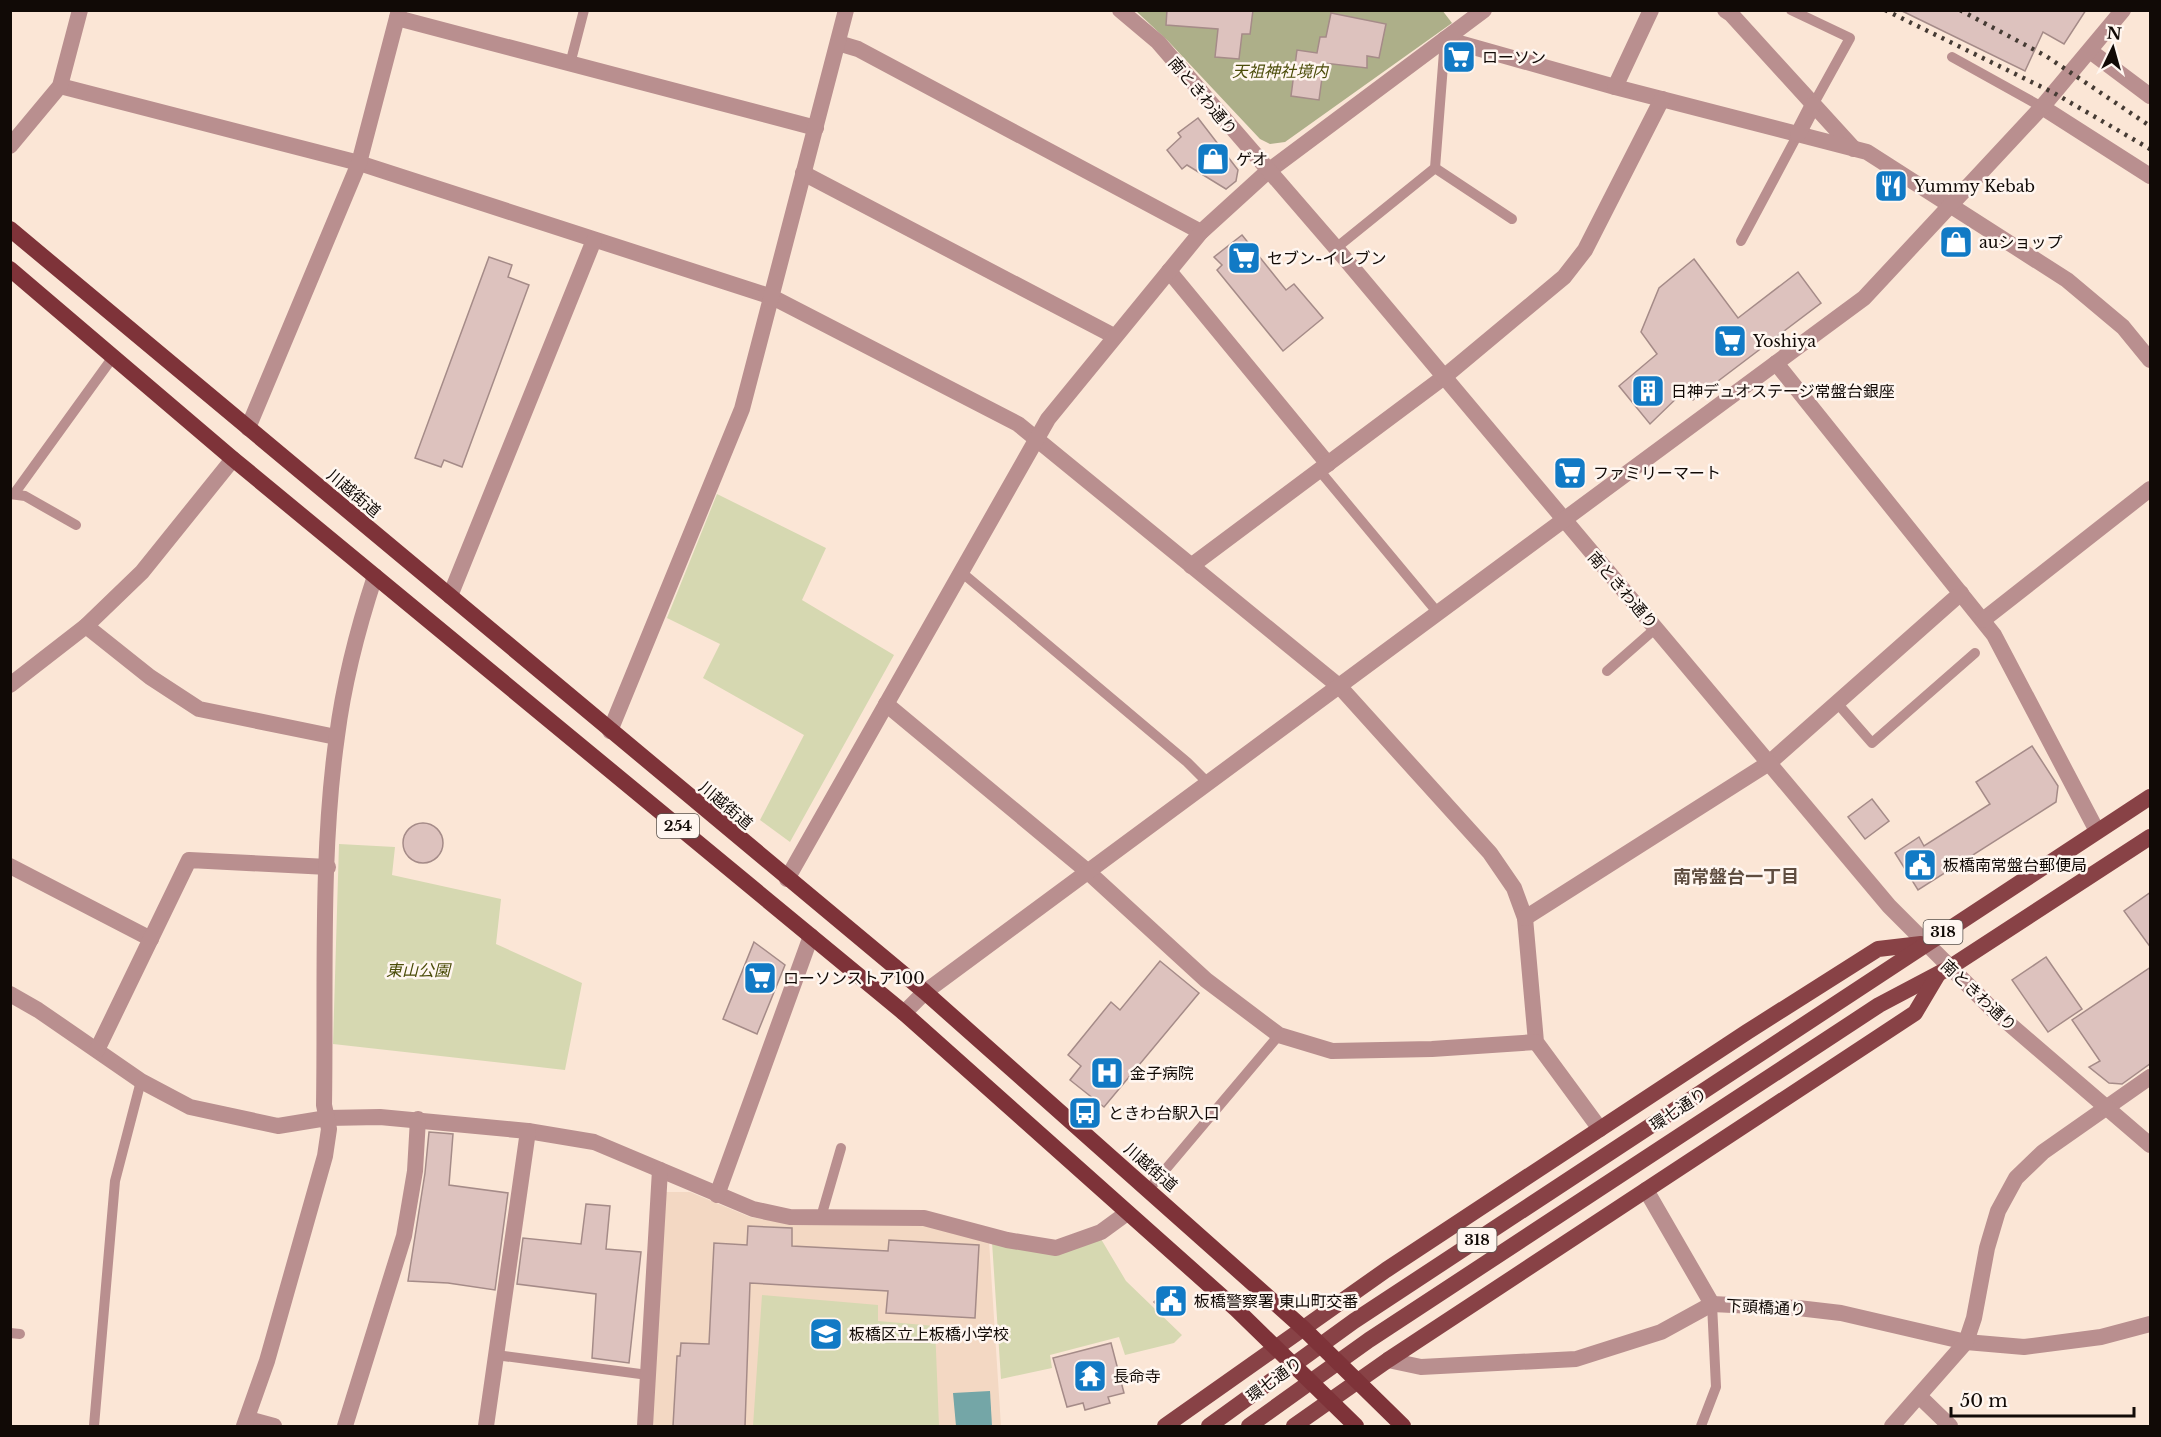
<svg xmlns="http://www.w3.org/2000/svg" width="2161" height="1437" font-family="'Libre Baskerville','Noto Sans JP',serif">
<style>
.built{fill:#f3d8c3}
.green{fill:#d6d8b1}
.forest{fill:#adaf89}
.water{fill:#74a6a7}
.building{fill:#ddc2be;stroke:#a58b88;stroke-width:1.5}
.lines{fill:none;stroke-linecap:round;stroke-linejoin:round}
.service{stroke:#b98f8f;stroke-width:10}
.minor{stroke:#b98f8f;stroke-width:16}
.tertiary{stroke:#b98f8f;stroke-width:16}
.primary{stroke:#884246;stroke-width:16}
.trunk{stroke:#7e3339;stroke-width:16}
.rail{stroke:#453b34;stroke-width:4.5;stroke-dasharray:3 6;stroke-linecap:butt}
.labels{text-anchor:middle;stroke-width:5;stroke-linejoin:round;paint-order:stroke}
.shield{fill:#fff6f0;stroke:#58514c;stroke-width:1.5}
.shield-label{font-size:15px;font-weight:bold;fill:#110a06}
.poi-label{font-size:16px;fill:#110a06;stroke:#fff6f0;text-anchor:start}
.park-label{font-size:16px;font-style:italic;fill:#4b4c09;stroke:#fff6f0}
.street-label{font-size:16px;fill:#110a06;stroke:#fff6f0}
.neighbourhood-label{font-size:18px;font-weight:bold;fill:#5f4d40;stroke:#fff6f0}
</style>
<rect width="100%" height="100%" fill="#fbe6d6"/>
<!-- built -->
<polygon class="built" points="663,1192 690,1192 750,1217 792,1224 924,1223 989,1241 1001,1426 651,1426"/>
<!-- green -->
<g class="green">
<polygon points="717,494 826,548 802,600 894,655 790,842 760,820 804,735 703,678 720,644 667,618"/>
<polygon points="339,844 395,847 392,875 501,899 496,944 582,983 565,1070 333,1044"/>
<polygon points="1101,1239 1126,1281 1182,1335 1174,1343 1125,1355 1119,1337 1050,1355 1052,1368 1001,1379 992,1242"/>
<polygon points="762,1295 878,1305 878,1321 935,1326 939,1426 753,1426"/>
</g>
<!-- forest -->
<polygon class="forest" points="1442,10 1452,23 1285,142 1270,144 1260,139 1168,41 1136,11"/>
<!-- water -->
<polygon class="water" points="990,1391 992,1426 956,1426 953,1393"/>
<!-- building -->
<g class="building">
<polygon points="1167,10 1253,10 1250,34 1242,34 1239,59 1215,57 1218,29 1166,25"/>
<polygon points="1900,10 2086,10 2064,44 2043,32 2025,71"/>
<polygon points="1331,13 1386,24 1379,58 1367,56 1367,68 1324,63 1319,100 1291,96 1297,50 1317,53 1320,37 1326,37"/>
<polygon points="1198,118 1238,170 1236,181 1226,189 1187,165 1182,169 1167,150 1181,137 1178,133"/>
<polygon points="1242,235 1286,290 1294,284 1323,318 1283,351 1217,270 1222,265 1214,257"/>
<polygon points="489,257 512,265 508,277 529,285 462,467 444,460 441,467 415,458"/>
<polygon points="1694,259 1738,318 1798,272 1821,303 1693,400 1685,390 1650,424 1619,386 1657,354 1641,332 1659,288"/>
<polygon points="2032,746 2058,786 2056,802 1918,890 1895,853 1919,837 1924,846 1990,804 1976,782"/>
<polygon points="1872,799 1889,821 1865,839 1848,817"/>
<circle cx="423" cy="843" r="20"/>
<polygon points="2151,892 2151,948 2124,911"/>
<polygon points="754,942 785,965 757,1034 723,1019"/>
<polygon points="2046,957 2082,1009 2048,1032 2012,980"/>
<polygon points="1160,961 1199,993 1104,1107 1070,1080 1081,1066 1068,1055 1111,1002 1120,1010"/>
<polygon points="2151,967 2151,1063 2122,1084 2109,1083 2089,1067 2100,1061 2072,1020"/>
<polygon points="429,1132 453,1134 449,1185 508,1193 495,1290 448,1283 408,1281 425,1173"/>
<polygon points="586,1204 610,1206 606,1249 641,1252 629,1363 592,1358 596,1294 517,1284 523,1238 581,1244"/>
<polygon points="748,1226 792,1228 792,1246 888,1251 889,1240 979,1245 975,1318 886,1313 888,1291 750,1283 745,1426 673,1426 677,1356 680,1356 681,1343 709,1344 714,1243 747,1245"/>
<polygon points="1168,1289 1181,1302 1168,1316 1154,1302"/>
<polygon points="1111,1343 1124,1393 1108,1397 1110,1403 1085,1410 1083,1403 1067,1407 1053,1358"/>
</g>
<g class="lines">
<!-- service -->
<g class="service">
<polyline points="1791,10 1850,38 1813,105"/>
<polyline points="1952,57 2042,107"/>
<polyline points="570,64 584,10"/>
<polyline points="1435,168 1512,219"/>
<polyline points="1741,241 1798,134"/>
<polyline points="1336,248 1435,168 1445,39"/>
<polyline points="1319,470 1438,613"/>
<polyline points="10,494 25,496 76,525"/>
<polyline points="14,494 113,357"/>
<polyline points="960,571 1187,762 1208,783"/>
<polyline points="1607,671 1656,628"/>
<polyline points="1837,703 1872,743 1975,653"/>
<polyline points="1149,1189 1279,1035"/>
<polyline points="821,1217 841,1148"/>
<polyline points="10,1333 20,1334"/>
<polyline points="496,1355 648,1375"/>
<polyline points="94,1426 115,1181 141,1081"/>
<polyline points="1701,1426 1716,1387 1712,1304"/>
</g>
<!-- minor -->
<g class="minor">
<polyline points="1725,10 1731,14 1854,149"/>
<polyline points="397,18 816,128"/>
<polyline points="1445,39 1615,87 1867,152 2067,280 2123,327 2150,360"/>
<polyline points="838,43 858,49 1201,232"/>
<polyline points="2090,51 2150,96"/>
<polyline points="60,86 359,163 772,297 1018,424 1340,687 1490,853 1514,888 1525,918 1536,1042 1600,1129"/>
<polyline points="1615,87 1651,10"/>
<polyline points="2042,107 2150,176"/>
<polyline points="1798,134 1813,105"/>
<polyline points="10,146 60,86 80,10"/>
<polyline points="803,173 1114,336"/>
<polyline points="1169,271 1328,464"/>
<polyline points="1776,363 1994,635 2097,831"/>
<polyline points="248,428 359,163 399,10"/>
<polyline points="1191,566 1444,377 1564,277 1585,250 1662,99"/>
<polyline points="450,596 594,240"/>
<polyline points="1983,620 2150,489"/>
<polyline points="86,626 150,677 199,709 336,737"/>
<polyline points="10,685 86,626 142,572 233,459"/>
<polyline points="886,704 1087,871 1206,980 1279,1035 1332,1051 1432,1049 1536,1042"/>
<polyline points="610,731 742,409 846,10"/>
<polyline points="10,866 151,939"/>
<polyline points="787,879 1048,419 1201,232 1267,172 1484,10"/>
<polyline points="1525,918 1769,763 1961,593"/>
<polyline points="10,994 38,1010 141,1081 190,1107 278,1126 327,1118 380,1117 528,1131 594,1142 753,1209 790,1217 924,1218 1007,1240 1056,1248 1101,1232 1127,1213"/>
<polyline points="97,1050 189,860 328,867"/>
<polyline points="1646,1190 1712,1304"/>
<polyline points="717,1195 811,936"/>
<polyline points="1388,1360 1421,1367 1576,1359 1661,1332 1712,1304 1798,1308 1841,1313 1966,1342 2024,1347 2101,1337 2150,1324"/>
<polyline points="1919,1396 1950,1426"/>
<polyline points="248,1419 274,1426"/>
<path d="M244,1426L267,1361L325,1156L329,1129L324,1105C326,985 320,855 337,736C344,681 358,628 375,576"/>
<polyline points="345,1426 404,1236 415,1171 418,1119"/>
<polyline points="486,1426 528,1131"/>
<polyline points="645,1426 660,1170"/>
<polyline points="1892,1426 1966,1342 1974,1318 1987,1248 1998,1211 2016,1178 2043,1152 2150,1077"/>
</g>
<!-- tertiary -->
<g class="tertiary">
<polyline points="1120,10 1158,42 1336,248 1889,906 1993,1010 2150,1145"/>
<polyline points="904,1013 925,992 1864,298 2042,107 2123,10"/>
</g>
<!-- primary -->
<g class="primary">
<polyline points="1165,1426 1386,1270 1747,1032 1878,949 1921,944"/>
<polyline points="1209,1426 1354,1321 2150,797"/>
<polyline points="1249,1426 1369,1340 1879,1005 1949,968 2150,837"/>
<polyline points="1294,1426 1388,1360 1915,1013 1937,976"/>
</g>
<!-- trunk -->
<g class="trunk">
<polyline points="10,229 925,992 1303,1328 1403,1426"/>
<polyline points="10,269 233,459 904,1013 1236,1309 1356,1426"/>
</g>
<!-- rail -->
<g class="rail">
<polyline points="1885,10 2054,93 2150,149"/>
<polyline points="1960,10 2046,56 2150,126"/>
</g>
</g>
<!-- icons -->
<defs>
<symbol id="supermarket-square" viewBox="-11 -11 22 22"><rect x="-9" y="-9" width="18" height="18" rx="4" fill="#117ac5" stroke="#fff6f0"/><path d="M-6-5.5h2.5l.6 2H6L4.5 2H-2.5L-4.4-4H-6ZM-1.5 3.2a1.3 1.3 0 1 0 .1 0ZM3 3.2a1.3 1.3 0 1 0 .1 0Z" fill="#fff"/></symbol>
<symbol id="shop-square" viewBox="-11 -11 22 22"><rect x="-9" y="-9" width="18" height="18" rx="4" fill="#117ac5" stroke="#fff6f0"/><path d="M-5-2.5h2.3a2.7 3.5 0 0 1 5.4 0H5L5.5 6h-11ZM-1.5-2.5h3a1.5 2.3 0 0 0-3 0Z" fill="#fff"/></symbol>
<symbol id="restaurant-square" viewBox="-11 -11 22 22"><rect x="-9" y="-9" width="18" height="18" rx="4" fill="#117ac5" stroke="#fff6f0"/><path d="M-5-6h1v4h1v-4h1v4h1v-4h1v5L-1.5 .5V6h-2V.5L-5-1ZM5-6V6H3V1.5H1.5Q1.5-4 5-6Z" fill="#fff"/></symbol>
<symbol id="building-square" viewBox="-11 -11 22 22"><rect x="-9" y="-9" width="18" height="18" rx="4" fill="#117ac5" stroke="#fff6f0"/><path d="M-4-6H4V6H1V3H-1V6H-4ZM-2.5-4.3h1.7v1.8h-1.7ZM.8-4.3h1.7v1.8H.8ZM-2.5-1h1.7V.8h-1.7ZM.8-1h1.7V.8H.8Z" fill="#fff"/></symbol>
<symbol id="civic-square" viewBox="-11 -11 22 22"><rect x="-9" y="-9" width="18" height="18" rx="4" fill="#117ac5" stroke="#fff6f0"/><path d="M-.6-6.5H3V-4.5H.6V-3L4-1V1h2V6H-6V1h2V-1L-.6-3ZM-1.2 2.5V6h2.4V2.5Z" fill="#fff"/></symbol>
<symbol id="hospital-square" viewBox="-11 -11 22 22"><rect x="-9" y="-9" width="18" height="18" rx="4" fill="#117ac5" stroke="#fff6f0"/><path d="M-5-5h3v3.5h4V-5h3V5h-3V1.5h-4V5h-3Z" fill="#fff"/></symbol>
<symbol id="bus-square" viewBox="-11 -11 22 22"><rect x="-9" y="-9" width="18" height="18" rx="4" fill="#117ac5" stroke="#fff6f0"/><path d="M-5-6H5V4H4V6H2V4H-2V6H-4V4H-5ZM-3.5-4V0h7V-4ZM-3.5 1.2v1.5H-2V1.2ZM2 1.2v1.5H3.5V1.2Z" fill="#fff"/></symbol>
<symbol id="school-square" viewBox="-11 -11 22 22"><rect x="-9" y="-9" width="18" height="18" rx="4" fill="#117ac5" stroke="#fff6f0"/><path d="M0-5L7-2L0 1L-7-2ZM-4 1L0 2.5L4 1V4Q0 6-4 4Z" fill="#fff"/></symbol>
<symbol id="temple-square" viewBox="-11 -11 22 22"><rect x="-9" y="-9" width="18" height="18" rx="4" fill="#117ac5" stroke="#fff6f0"/><path d="M0-6L5-2H3V0L6.5 2.5H4V6H1.5V3h-3V6H-4V2.5H-6.5L-3 0V-2H-5Z" fill="#fff"/></symbol>
</defs>
<g fill-rule="evenodd">
<use href="#supermarket-square" x="1440" y="38" width="38" height="38"/>
<use href="#shop-square" x="1194" y="140" width="38" height="38"/>
<use href="#restaurant-square" x="1872" y="167" width="38" height="38"/>
<use href="#shop-square" x="1937" y="223" width="38" height="38"/>
<use href="#supermarket-square" x="1225" y="239" width="38" height="38"/>
<use href="#supermarket-square" x="1711" y="322" width="38" height="38"/>
<use href="#building-square" x="1629" y="372" width="38" height="38"/>
<use href="#supermarket-square" x="1551" y="454" width="38" height="38"/>
<use href="#civic-square" x="1901" y="846" width="38" height="38"/>
<use href="#supermarket-square" x="741" y="959" width="38" height="38"/>
<use href="#hospital-square" x="1088" y="1054" width="38" height="38"/>
<use href="#bus-square" x="1066" y="1094" width="38" height="38"/>
<use href="#civic-square" x="1152" y="1282" width="38" height="38"/>
<use href="#school-square" x="807" y="1315" width="38" height="38"/>
<use href="#temple-square" x="1071" y="1357" width="38" height="38"/>
</g>
<g class="labels">
<!-- shield labels -->
<g class="shield">
<rect x="657" y="814" width="42" height="24" rx="4.5"/>
<rect x="1923.5" y="920" width="39" height="24" rx="4.5"/>
<rect x="1457.5" y="1228" width="39" height="24" rx="4.5"/>
</g>
<g class="shield-label">
<text x="678" y="831">254</text>
<text x="1943" y="937">318</text>
<text x="1477" y="1245">318</text>
</g>
<!-- poi labels -->
<g class="poi-label">
<text x="1482" y="63">ローソン</text>
<text x="1236" y="165">ゲオ</text>
<text x="1914" y="192">Yummy Kebab</text>
<text x="1979" y="248">auショップ</text>
<text x="1267" y="264">セブン-イレブン</text>
<text x="1753" y="347">Yoshiya</text>
<text x="1671" y="397">日神デュオステージ常盤台銀座</text>
<text x="1593" y="479">ファミリーマート</text>
<text x="1943" y="871">板橋南常盤台郵便局</text>
<text x="783" y="984">ローソンストア100</text>
<text x="1130" y="1079">金子病院</text>
<text x="1108" y="1119">ときわ台駅入口</text>
<text x="1194" y="1307">板橋警察署 東山町交番</text>
<text x="849" y="1340">板橋区立上板橋小学校</text>
<text x="1113" y="1382">長命寺</text>
</g>
<!-- park labels -->
<g class="park-label">
<text x="1280" y="77">天祖神社境内</text>
<text x="418" y="976">東山公園</text>
</g>
<!-- street labels -->
<g class="street-label">
<text transform="translate(1203 96) rotate(50)" y="6">南ときわ通り</text>
<text transform="translate(354 493) rotate(40)" y="6">川越街道</text>
<text transform="translate(1623 590) rotate(49)" y="6">南ときわ通り</text>
<text transform="translate(726 805) rotate(40)" y="6">川越街道</text>
<text transform="translate(1979 995) rotate(43)" y="6">南ときわ通り</text>
<text transform="translate(1678 1109) rotate(-33)" y="6">環七通り</text>
<text transform="translate(1151 1167) rotate(41)" y="6">川越街道</text>
<text transform="translate(1766 1307) rotate(3)" y="6">下頭橋通り</text>
<text transform="translate(1274 1379) rotate(-36)" y="6">環七通り</text>
</g>
<!-- neighbourhood labels -->
<g class="neighbourhood-label">
<text x="1736" y="883">南常盤台一丁目</text>
</g>
</g>
<!-- border -->
<rect width="2161" height="1437" fill="none" stroke="#110a06" stroke-width="24"/>
<!-- north arrow -->
<g transform="translate(2113 48) rotate(5)" stroke="#fff6f0" stroke-width="4.5" paint-order="stroke">
<path d="M0-4.5L10 22L0 15L-10 22Z" fill="#110a06"/>
<text y="-9" font-size="16" font-weight="bold" text-anchor="middle" fill="#110a06">N</text>
</g>
<!-- scale -->
<path d="M1951 1407v9h183v-9" fill="none" stroke="#110a06" stroke-width="3"/>
<text x="1960" y="1407" font-size="18" fill="#110a06" stroke="#fff6f0" stroke-width="4.5" paint-order="stroke">50 m</text>
</svg>
